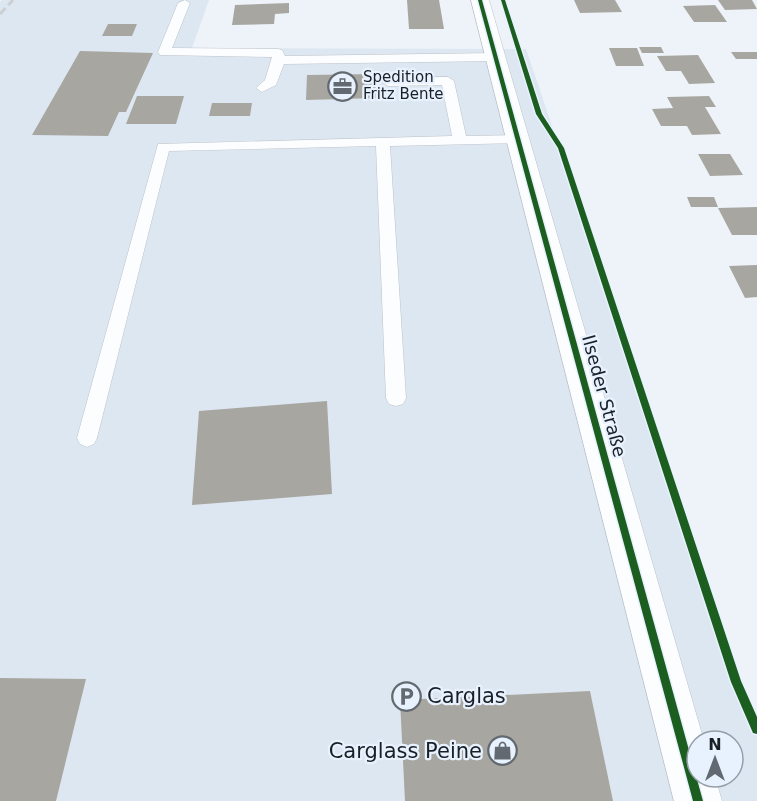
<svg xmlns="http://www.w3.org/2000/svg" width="757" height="801" font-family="'DejaVu Sans',sans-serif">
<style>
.built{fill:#dde7f2;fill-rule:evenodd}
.building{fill:#a8a6a0}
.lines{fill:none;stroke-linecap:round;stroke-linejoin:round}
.lane-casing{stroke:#bdc2c8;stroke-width:1}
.secondary-casing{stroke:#bdc2c8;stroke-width:1}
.lane{fill:#fcfdfe;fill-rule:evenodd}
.secondary{fill:#fcfdfe;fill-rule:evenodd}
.rail{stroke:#cdcfd1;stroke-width:3;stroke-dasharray:8 4;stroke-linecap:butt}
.cycleway-casing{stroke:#e8f2fe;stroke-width:3}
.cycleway{fill:#1b5e20;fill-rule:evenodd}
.labels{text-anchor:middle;stroke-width:4.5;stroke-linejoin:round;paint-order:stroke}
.far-poi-label{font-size:15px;fill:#191f26;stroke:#e8f2fe;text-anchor:start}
.street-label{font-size:18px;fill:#191f26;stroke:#e8f2fe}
.near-poi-label{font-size:21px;fill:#191f26;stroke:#e8f2fe;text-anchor:start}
</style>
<rect width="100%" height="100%" fill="#edf3f9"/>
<!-- built -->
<path class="built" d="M2,0H209L192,48L526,49L757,730V801H0V2ZM697,741H733V777H697Z"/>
<!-- building -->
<g class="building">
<polygon points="407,0 439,0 444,29 409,29"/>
<polygon points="574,0 615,0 622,12 580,13"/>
<polygon points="718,0 752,0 757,9 725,10"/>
<polygon points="289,3 289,13 275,14 274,24 232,25 235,5"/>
<polygon points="715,5 727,22 694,22 683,6"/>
<polygon points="108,24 137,24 132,36 102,36"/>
<polygon points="639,47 661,47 664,53 642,53"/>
<polygon points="609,48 637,48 644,66 616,66"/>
<polygon points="80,51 153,53 126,112 119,112 108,136 32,135"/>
<polygon points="731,52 757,52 757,59 736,59"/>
<polygon points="698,55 715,83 689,84 681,71 666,71 657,56"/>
<polygon points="376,74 378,98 306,100 307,75"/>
<polygon points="137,96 184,96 176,124 126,124"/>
<polygon points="709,96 716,107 705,107 721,134 692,135 687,126 661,126 652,109 673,108 667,97"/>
<polygon points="212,103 252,103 250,116 209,116"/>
<polygon points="698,154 730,154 743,175 710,176"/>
<polygon points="687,197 714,197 718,207 691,207"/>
<polygon points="757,207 757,235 732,235 718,208"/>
<polygon points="757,265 757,297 745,298 729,266"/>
<polygon points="327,401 332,494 192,505 199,411"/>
<polygon points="0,678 86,679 56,801 0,801"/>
<polygon points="590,691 613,801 405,801 400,700"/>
</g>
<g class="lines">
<defs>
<g id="lane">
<polygon points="185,0 190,3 172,48 278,49 282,50 285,56 495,53 501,57 495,61 284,64 276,85 262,92 256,88 265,80 272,57 160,55 158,52 178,3"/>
<polygon points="448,77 454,81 466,136 517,135 524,139 517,143 390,146 406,398 403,404 396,406 389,404 386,398 376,146 169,151 97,438 94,444 87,447 80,444 77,438 158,144 452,136 442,85 388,86 382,82 388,78"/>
</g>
<polygon id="secondary" points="471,0 489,0 704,741 697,741 697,777 715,777 722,801 674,801"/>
</defs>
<!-- lane casing -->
<use href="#lane" class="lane-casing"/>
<!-- secondary casing -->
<use href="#secondary" class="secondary-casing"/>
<!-- lane -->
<use href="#lane" class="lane"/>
<!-- secondary -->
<use href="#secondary" class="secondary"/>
<!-- rail -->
<polyline class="rail" points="0,14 13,0"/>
<defs>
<g id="cycleway">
<polygon points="478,0 482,0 703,801 693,801"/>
<polygon points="501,0 505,0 542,114 564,148 741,681 757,717 757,734 753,733 731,682 558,148 536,114"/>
</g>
</defs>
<!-- cycleway casing -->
<use href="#cycleway" class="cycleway-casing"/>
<!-- cycleway -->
<use href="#cycleway" class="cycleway"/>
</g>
<!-- icons -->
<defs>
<symbol id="office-ring" viewBox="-11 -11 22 22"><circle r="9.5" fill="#e8f2fe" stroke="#636970" stroke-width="1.5"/><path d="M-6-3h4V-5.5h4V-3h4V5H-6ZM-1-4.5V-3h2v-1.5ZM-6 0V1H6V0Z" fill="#636970"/></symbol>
<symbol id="parking-ring" viewBox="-11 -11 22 22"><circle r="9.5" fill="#e8f2fe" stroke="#636970" stroke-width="1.5"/><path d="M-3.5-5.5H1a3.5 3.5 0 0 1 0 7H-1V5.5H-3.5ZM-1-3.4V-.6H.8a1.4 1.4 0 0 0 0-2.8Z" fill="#636970"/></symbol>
<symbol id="shop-ring" viewBox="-11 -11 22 22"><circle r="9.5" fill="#e8f2fe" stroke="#636970" stroke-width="1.5"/><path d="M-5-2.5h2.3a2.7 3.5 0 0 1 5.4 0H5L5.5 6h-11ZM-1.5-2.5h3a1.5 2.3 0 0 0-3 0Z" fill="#636970"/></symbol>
</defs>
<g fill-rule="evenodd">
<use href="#office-ring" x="326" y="70" width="33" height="33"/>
<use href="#parking-ring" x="390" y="680" width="33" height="33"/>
<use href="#shop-ring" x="486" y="734" width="33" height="33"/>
</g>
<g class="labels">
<!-- far-poi labels -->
<g class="far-poi-label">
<text x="363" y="82">Spedition<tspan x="363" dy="17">Fritz Bente</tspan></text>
</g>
<!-- street labels -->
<g class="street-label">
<text transform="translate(604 396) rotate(75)" y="6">Ilseder Straße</text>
</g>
<!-- near-poi labels -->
<g class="near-poi-label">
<text x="427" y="703">Carglas</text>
<text x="482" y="758" text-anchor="end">Carglass Peine</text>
</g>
</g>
<!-- north arrow -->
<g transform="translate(715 759)"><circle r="28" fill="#e8f2fe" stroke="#959ea8" stroke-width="1.5"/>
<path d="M0-4.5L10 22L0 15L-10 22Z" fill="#636970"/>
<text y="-9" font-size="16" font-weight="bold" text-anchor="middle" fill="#191f26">N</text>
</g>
</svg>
